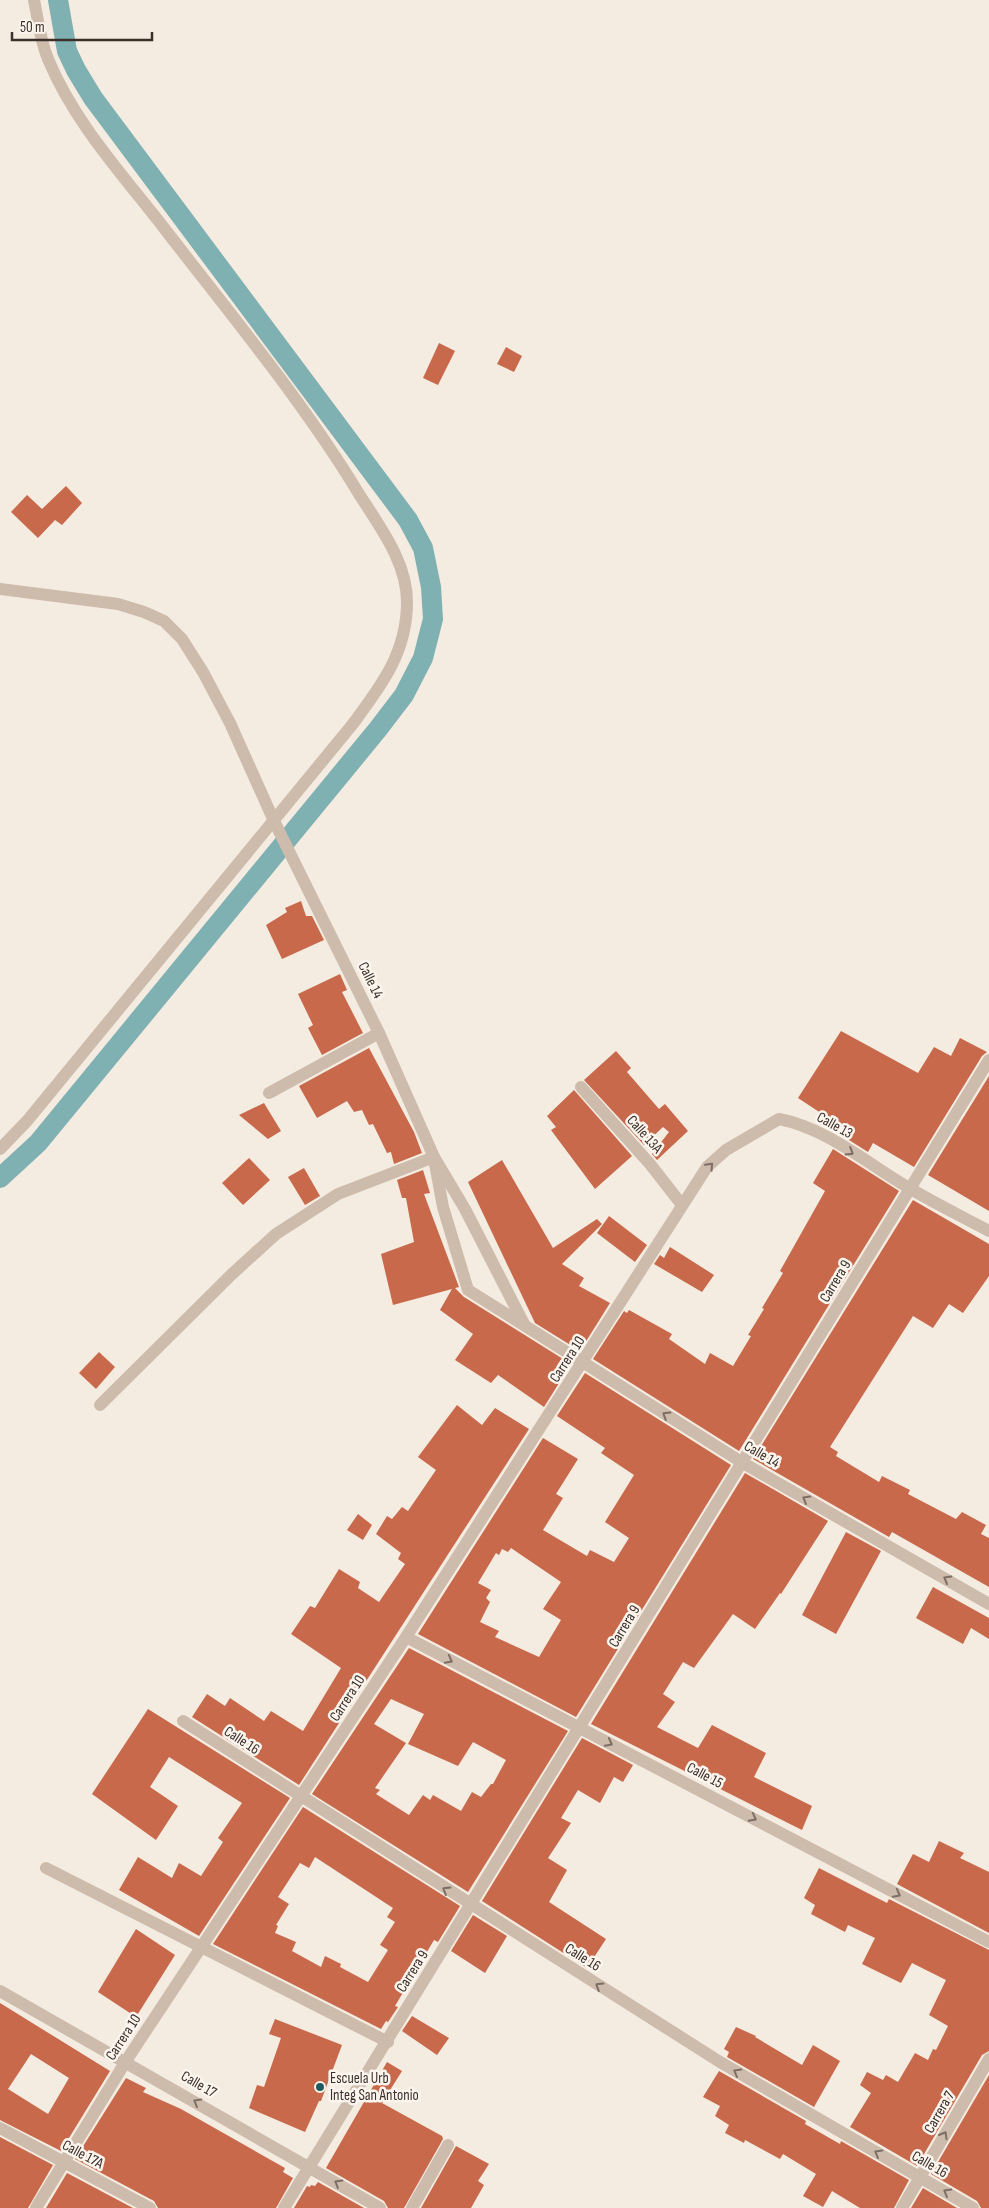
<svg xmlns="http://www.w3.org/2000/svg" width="989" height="2208" font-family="'Sofia Sans Condensed',sans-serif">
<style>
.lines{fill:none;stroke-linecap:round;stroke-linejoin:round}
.canal{stroke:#7fb0b2;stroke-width:20}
.building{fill:#c8694b;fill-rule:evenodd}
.street{stroke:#cdbbac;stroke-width:12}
.oneway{stroke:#7d6f65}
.poi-dot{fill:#1f5a5e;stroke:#fbf5ee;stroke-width:2}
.labels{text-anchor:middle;stroke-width:5;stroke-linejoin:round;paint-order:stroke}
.street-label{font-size:15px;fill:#3b302b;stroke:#fbf5ee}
.poi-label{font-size:15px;fill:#3b302b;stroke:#fbf5ee;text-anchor:start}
</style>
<rect width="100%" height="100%" fill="#f4ebe1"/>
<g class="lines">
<!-- canal -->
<polyline class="canal" points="0,1178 38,1143 378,729 404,695 423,658 433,619 431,587 423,548 408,520 93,98 76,70 67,51 58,0"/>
</g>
<!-- building -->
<g class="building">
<polygon points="439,343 455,351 438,385 423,378"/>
<polygon points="506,347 522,356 514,372 497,364"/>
<polygon points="66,486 82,503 62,525 55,520 38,538 11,512 27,495 42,509"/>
<polygon points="301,901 306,916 312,916 324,940 282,959 266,925 287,912 285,908"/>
<polygon points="340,974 347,990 342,992 363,1033 322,1055 308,1028 313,1025 298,994"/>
<polygon points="841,1031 918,1073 934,1047 951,1056 960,1038 987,1052 982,1056 914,1167 873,1143 868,1152 841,1135 845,1129 798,1098"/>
<polygon points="369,1048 414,1132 422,1153 394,1164 391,1152 387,1153 373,1124 369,1125 362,1110 354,1112 347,1101 317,1118 299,1086"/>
<polygon points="616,1051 631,1068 627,1072 659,1109 665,1104 688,1131 657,1160 652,1154 669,1132 663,1127 644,1145 584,1080"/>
<polygon points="989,1076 989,1211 928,1175"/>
<polygon points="574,1090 632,1156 595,1189 551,1130 556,1127 547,1116"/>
<polygon points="264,1103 281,1131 268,1139 239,1115"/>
<polygon points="833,1149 899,1191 739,1451 593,1359 624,1311 627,1313 629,1310 672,1334 669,1339 705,1364 710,1353 733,1366 751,1336 748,1335 764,1309 762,1308 783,1273 780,1271 825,1191 813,1183"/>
<polygon points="249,1158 270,1180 243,1205 222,1183"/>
<polygon points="502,1160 553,1248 597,1219 602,1224 562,1264 584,1278 579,1286 610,1303 580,1351 535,1323 468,1182"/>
<polygon points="304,1168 320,1196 305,1205 288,1177"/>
<polygon points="423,1170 430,1193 424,1194 459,1287 455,1288 464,1297 571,1364 544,1407 498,1375 491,1383 455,1360 473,1334 440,1310 452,1289 393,1305 381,1254 414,1242 406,1198 402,1198 397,1180"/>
<polygon points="913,1200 989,1244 989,1276 963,1313 949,1304 933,1328 913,1316 830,1447 838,1452 836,1456 879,1482 882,1476 910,1490 908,1494 956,1519 962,1512 986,1525 981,1534 989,1538 989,1587 892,1532 889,1537 753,1459"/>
<polygon points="609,1216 647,1245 635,1262 597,1233"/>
<polygon points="670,1247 714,1275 702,1292 654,1264 660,1255 664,1258"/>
<polygon points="99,1352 115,1367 96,1389 79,1373"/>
<path d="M585,1373L731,1465L576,1717L418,1634L543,1438L578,1459L556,1494L563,1498L543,1530L587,1556L590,1550L614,1562L629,1538L605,1522L634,1475L601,1453L605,1448L557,1416ZM511,1548L561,1582L543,1609L561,1620L539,1657L495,1637L499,1631L480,1622L490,1602L486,1598L491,1590L478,1583L496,1553L499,1555L502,1549L508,1552Z"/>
<polygon points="457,1405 482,1425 495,1408 529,1429 299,1785 192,1717 207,1694 225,1706 230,1698 264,1721 271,1711 303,1731 341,1668 291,1634 310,1606 315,1608 339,1569 360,1582 358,1588 379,1602 405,1564 398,1559 401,1553 376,1534 387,1516 392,1519 402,1507 408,1511 436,1470 418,1457"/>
<polygon points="745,1473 828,1521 781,1594 780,1593 755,1629 733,1614 694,1668 683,1662 663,1694 675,1702 657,1727 698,1748 712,1725 766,1753 754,1777 812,1806 802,1830 591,1724"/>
<polygon points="358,1514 372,1525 363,1540 347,1530"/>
<polygon points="846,1532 881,1551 836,1634 802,1615"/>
<polygon points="933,1587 989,1618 989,1639 971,1628 963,1644 916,1618"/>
<path d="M409,1648L568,1731L468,1892L312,1794ZM391,1699L424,1714L408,1744L458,1766L473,1742L506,1760L493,1784H491L481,1797L472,1792L461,1811L433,1795L430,1800L423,1795L409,1815L376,1794L380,1790L375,1788L406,1743L374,1724Z"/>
<polygon points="148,1709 290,1798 199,1936 119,1890 138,1857 172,1878 179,1863 201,1876 223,1842 218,1838 242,1803 169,1757 150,1787 178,1806 156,1840 92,1794"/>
<polygon points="582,1738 633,1765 623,1782 614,1777 600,1803 578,1790 561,1818 571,1823 548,1858 567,1870 549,1902 606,1939 587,1968 482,1901"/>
<path d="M303,1807L460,1906L438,1942L434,1940L395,2006L398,2007L388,2022L386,2021L381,2029L213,1944ZM315,1857L393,1908L387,1917L395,1922L380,1945L388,1950L368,1982L340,1967L341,1964L325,1956L321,1967L292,1951L296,1942L275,1933L278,1926L276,1925L289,1904L278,1897L300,1863L309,1868Z"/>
<polygon points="939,1841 964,1853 960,1858 989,1872 989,1933 897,1884 913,1854 929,1862"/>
<polygon points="819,1868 887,1903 889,1899 989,1950 989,2051 982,2055 917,2166 850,2127 871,2093 860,2085 867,2072 883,2080 886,2075 898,2082 915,2053 928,2060 933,2049 936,2050 948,2026 929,2015 946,1980 912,1963 901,1983 862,1964 875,1938 848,1925 845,1932 811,1914 815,1905 804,1898"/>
<polygon points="473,1915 507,1936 485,1973 451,1951"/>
<polygon points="136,1929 175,1955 136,2017 98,1992"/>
<path d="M0,2003L110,2071L61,2151L0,2120ZM31,2054L69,2078L48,2114L8,2089Z"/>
<polygon points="412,2016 449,2038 437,2055 402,2031"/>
<polygon points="275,2019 342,2045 321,2101 319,2101 305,2132 249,2108 257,2085 264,2087 281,2038 269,2034"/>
<polygon points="736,2027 756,2036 755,2037 802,2065 813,2045 840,2061 814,2107 727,2057 729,2052 724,2049"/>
<polygon points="387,2062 402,2071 382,2103 442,2136 443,2139 404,2208 388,2208 384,2201 326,2168"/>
<polygon points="719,2071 806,2121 805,2124 840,2144 841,2141 909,2180 894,2208 860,2208 832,2191 823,2207 803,2196 816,2174 783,2154 780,2159 745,2140 744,2143 725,2133 729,2125 715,2116 720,2106 703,2097"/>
<polygon points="989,2075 989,2208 981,2208 977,2201 931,2174"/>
<polygon points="126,2078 146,2088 143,2092 181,2109 285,2168 283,2172 293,2178 276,2208 158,2208 154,2201 75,2159"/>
<polygon points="0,2137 53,2165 28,2208 0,2208"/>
<polygon points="456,2146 489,2164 478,2181 484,2185 471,2208 421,2208"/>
<polygon points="67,2173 133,2208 46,2208"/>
<polygon points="318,2182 364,2208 294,2208 307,2186 310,2187 311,2185 315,2186"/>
<polygon points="923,2188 957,2208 911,2208"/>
</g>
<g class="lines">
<!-- street -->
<g class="street">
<polyline points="0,589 118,604 144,612 164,621 182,639 203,672 230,723 274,821 379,1033 434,1157 465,1209 524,1324"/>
<polyline points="581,1087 650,1164 682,1205"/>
<polyline points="269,1093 379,1033"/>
<path d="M0,1149L27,1121L352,725C381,686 407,653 407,602C407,562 380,527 359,494C302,400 231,315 164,228C122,174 74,122 48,59C40,40 38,19 34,0"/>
<polyline points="435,1164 443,1207 468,1290 743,1463 989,1604"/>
<polyline points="100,1405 231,1275 276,1234 338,1194 434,1157"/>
<polyline points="406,1637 989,1942"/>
<polyline points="183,1721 720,2062 973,2208"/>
<polyline points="46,1868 388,2042"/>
<polyline points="0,1991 380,2208"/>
<polyline points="0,2128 150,2208"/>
<path d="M36,2208L126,2061L406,1637L707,1167L726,1150L779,1119C827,1128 869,1165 911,1189C936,1204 963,1217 989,1231"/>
<polyline points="284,2208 989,1060"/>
<polyline points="412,2208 448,2145"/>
<polyline points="902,2208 989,2059"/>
</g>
</g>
<!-- one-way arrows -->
<defs><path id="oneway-chevron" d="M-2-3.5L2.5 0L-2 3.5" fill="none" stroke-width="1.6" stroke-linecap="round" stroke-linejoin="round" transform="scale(1.25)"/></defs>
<g class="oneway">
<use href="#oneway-chevron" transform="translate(850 1152) rotate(32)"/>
<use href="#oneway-chevron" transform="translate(710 1166) rotate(-47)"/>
<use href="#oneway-chevron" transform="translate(666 1415) rotate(-148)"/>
<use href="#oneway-chevron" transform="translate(806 1499) rotate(-150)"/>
<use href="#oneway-chevron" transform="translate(947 1579) rotate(-150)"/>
<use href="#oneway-chevron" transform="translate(449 1660) rotate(28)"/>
<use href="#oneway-chevron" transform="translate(609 1743) rotate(28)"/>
<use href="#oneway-chevron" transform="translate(753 1818) rotate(28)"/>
<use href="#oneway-chevron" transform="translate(446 1890) rotate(-148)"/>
<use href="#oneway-chevron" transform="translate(897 1894) rotate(28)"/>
<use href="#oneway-chevron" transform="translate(599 1986) rotate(-148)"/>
<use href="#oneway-chevron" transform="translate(737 2072) rotate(-150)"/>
<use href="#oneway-chevron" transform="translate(197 2102) rotate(-150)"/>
<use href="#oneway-chevron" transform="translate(944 2135) rotate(-60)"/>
<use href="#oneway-chevron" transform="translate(878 2153) rotate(-150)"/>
<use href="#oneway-chevron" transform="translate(338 2183) rotate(-149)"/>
<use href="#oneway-chevron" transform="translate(947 2192) rotate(-150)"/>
</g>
<!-- markers -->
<circle class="poi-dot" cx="320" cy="2087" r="5"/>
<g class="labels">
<!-- street labels -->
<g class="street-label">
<text transform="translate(371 980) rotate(64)" y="5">Calle 14</text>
<text transform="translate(835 1125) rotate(29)" y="5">Calle 13</text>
<text transform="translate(645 1134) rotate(48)" y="5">Calle 13A</text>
<text transform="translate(835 1281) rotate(-59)" y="5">Carrera 9</text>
<text transform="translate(567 1359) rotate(-57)" y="5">Carrera 10</text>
<text transform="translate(762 1454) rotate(30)" y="5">Calle 14</text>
<text transform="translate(624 1626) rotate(-59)" y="5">Carrera 9</text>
<text transform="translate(347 1698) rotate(-57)" y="5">Carrera 10</text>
<text transform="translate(242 1740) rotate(33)" y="5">Calle 16</text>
<text transform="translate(705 1775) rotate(28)" y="5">Calle 15</text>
<text transform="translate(583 1957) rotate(32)" y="5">Calle 16</text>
<text transform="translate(412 1971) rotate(-58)" y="5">Carrera 9</text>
<text transform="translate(123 2037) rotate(-57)" y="5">Carrera 10</text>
<text transform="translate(199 2084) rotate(30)" y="5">Calle 17</text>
<text transform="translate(939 2112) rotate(-60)" y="5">Carrera 7</text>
<text transform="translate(83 2154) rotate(28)" y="5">Calle 17A</text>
<text transform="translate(930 2164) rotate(30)" y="5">Calle 16</text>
</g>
<!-- poi labels -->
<g class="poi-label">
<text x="330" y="2083">Escuela Urb<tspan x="330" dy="17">Integ San Antonio</tspan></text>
</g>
</g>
<!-- scale -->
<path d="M12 32v8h140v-8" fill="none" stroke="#3b302b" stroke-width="2.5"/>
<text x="20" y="32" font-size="15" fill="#3b302b" stroke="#fbf5ee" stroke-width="4" paint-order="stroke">50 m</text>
</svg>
